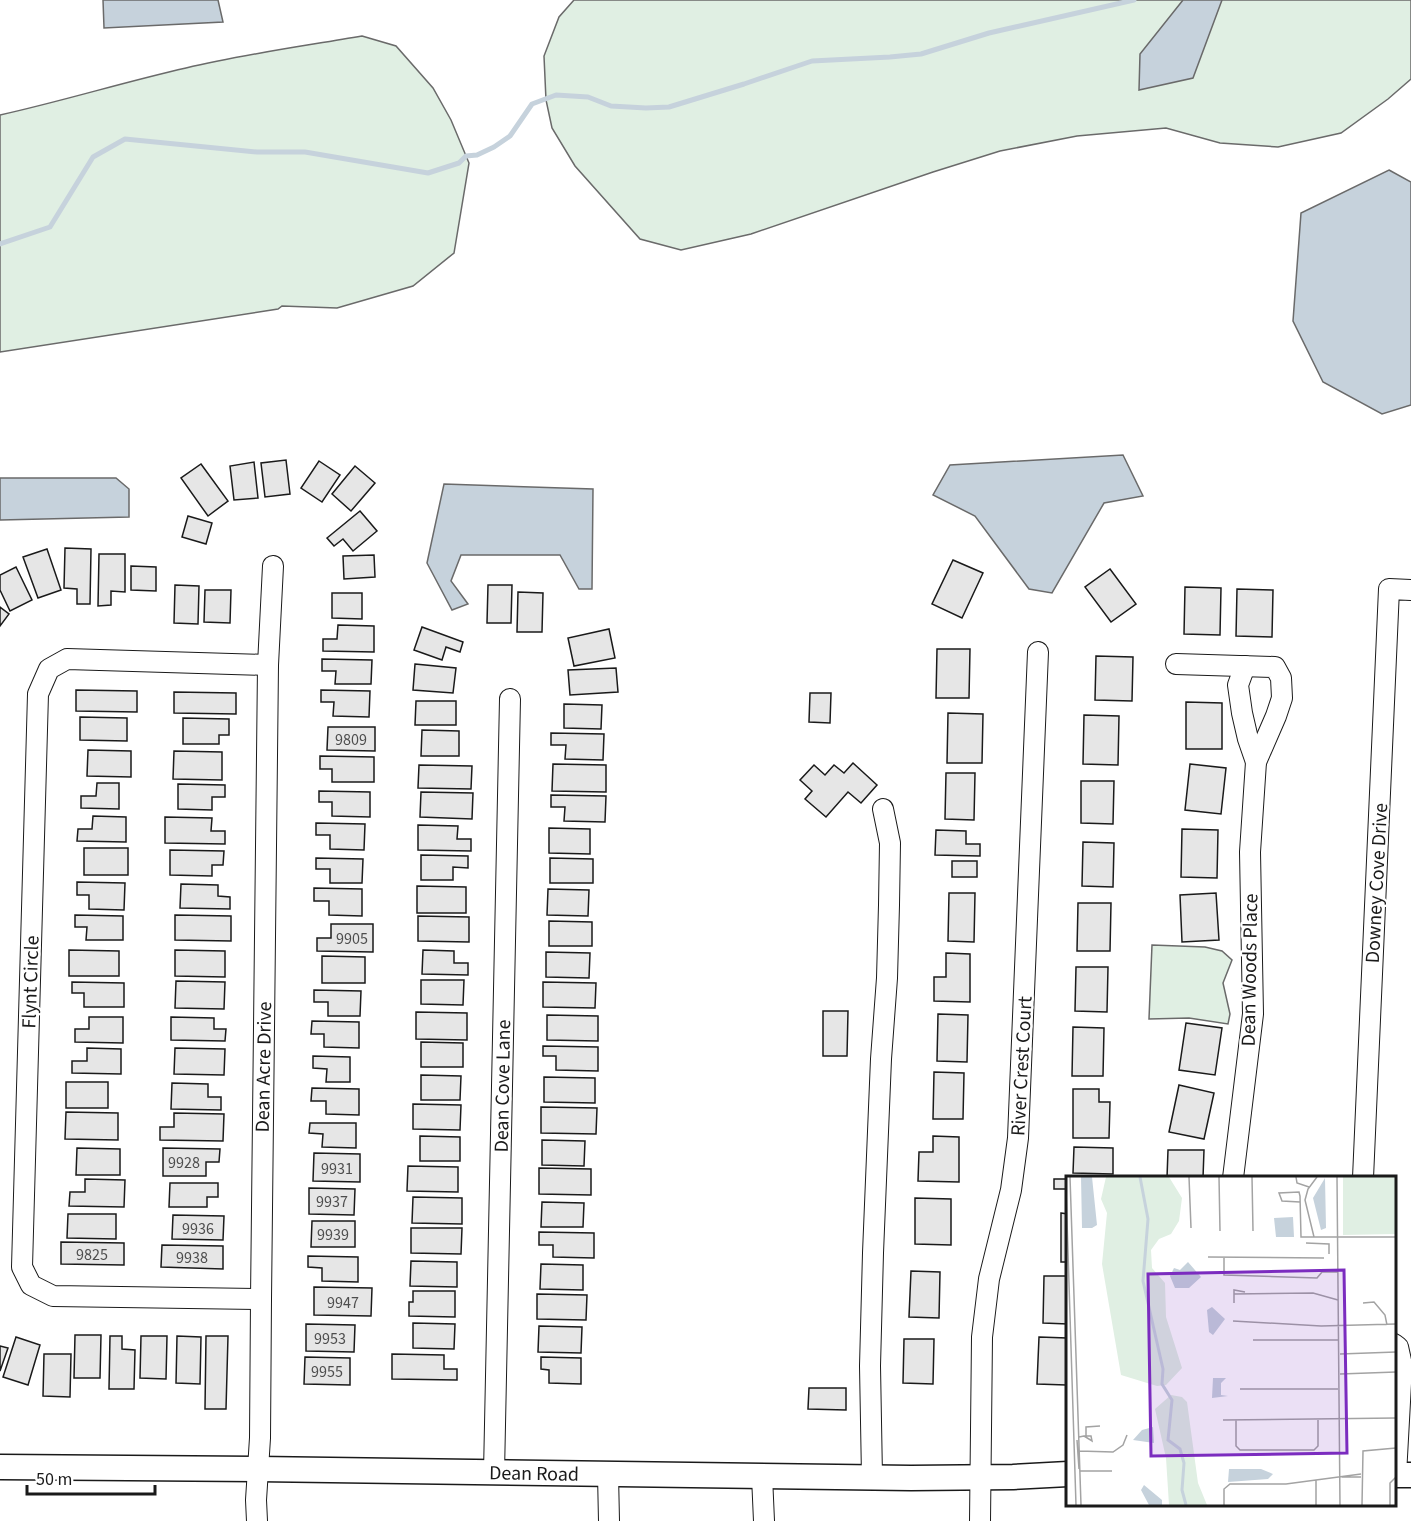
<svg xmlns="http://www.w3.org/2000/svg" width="1411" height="1521" font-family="'Source Sans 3',sans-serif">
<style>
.green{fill:#e0efe3;stroke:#6a6a6a;stroke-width:1.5}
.water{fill:#c6d2dc;stroke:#6a6a6a;stroke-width:1.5}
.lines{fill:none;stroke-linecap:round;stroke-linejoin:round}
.stream{stroke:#c6d2dc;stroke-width:5}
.building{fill:#e6e6e6;stroke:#1a1a1a;stroke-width:1.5}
.minor-casing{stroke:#1a1a1a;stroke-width:22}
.major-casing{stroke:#1a1a1a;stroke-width:27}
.minor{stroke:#fff;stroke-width:20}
.major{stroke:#fff;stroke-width:24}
.labels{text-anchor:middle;stroke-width:4.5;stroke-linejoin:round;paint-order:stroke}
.number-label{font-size:16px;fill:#4d4d4d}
.street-label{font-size:20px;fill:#1a1a1a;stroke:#fff}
.inset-river{fill:none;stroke:#c6d2dc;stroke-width:3}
.inset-road{fill:none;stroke:#a3a3a3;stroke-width:1.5}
.view{fill:#7b2cbf;fill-opacity:0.15;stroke:#7b2cbf;stroke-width:3}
.inset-edge{fill:none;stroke:#1a1a1a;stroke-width:3}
</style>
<rect width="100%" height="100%" fill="#fff"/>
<!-- green -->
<g class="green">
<polygon points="574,0 1411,0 1411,79 1388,99 1341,133 1278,147 1220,143 1166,128 1077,136 1000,151 933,172 751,234 681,250 640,239 575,166 552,128 546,100 544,56 559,17"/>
<path d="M362,36L396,46L433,88L451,120L469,163L454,253L413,286L337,308L282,306L278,309L0,352V115C63,101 124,82 186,68C244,54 304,46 362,36Z"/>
<polygon points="1152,945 1205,947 1222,951 1232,960 1223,983 1230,1014 1228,1024 1189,1018 1149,1019"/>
</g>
<!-- water -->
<g class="water">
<polygon points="103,0 218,0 223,22 104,28"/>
<polygon points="1183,0 1222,0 1193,78 1139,90 1140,54"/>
<polygon points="1389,170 1411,182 1411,405 1382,414 1323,382 1293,321 1301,213"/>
<polygon points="1123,455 1143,496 1104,503 1052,593 1029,589 975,516 933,495 950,465"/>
<polygon points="0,478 116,478 129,489 129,517 0,520"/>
<polygon points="444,484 593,489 592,589 579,589 560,555 461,555 451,581 468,604 452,610 427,563"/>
</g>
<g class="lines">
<!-- stream -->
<polyline class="stream" points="0,244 50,227 93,157 125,139 257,152 305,152 428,173 459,163 466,156 477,155 494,147 510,136 532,104 556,95 588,97 611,106 646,108 669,107 744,84 812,61 890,57 921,54 989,33 1134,0"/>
</g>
<!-- building -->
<g class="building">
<polygon points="286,460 290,494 265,497 261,463"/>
<polygon points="319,461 340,475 322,502 301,488"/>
<polygon points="254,462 258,498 234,500 230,466"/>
<polygon points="201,464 228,501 208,516 181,478"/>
<polygon points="355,466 375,483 351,511 332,494"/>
<polygon points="360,511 377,531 353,551 343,539 334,546 327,538"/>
<polygon points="188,516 212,523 206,544 182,537"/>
<polygon points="65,548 91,549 90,604 77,604 77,589 64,588"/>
<polygon points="47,549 61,590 38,598 23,557"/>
<polygon points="99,554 125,554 125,592 111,591 111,605 98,606"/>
<polygon points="374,555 375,577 344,579 343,556"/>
<polygon points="953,560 983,573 962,618 932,604"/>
<polygon points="131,566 156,567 156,591 131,590"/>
<polygon points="16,567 32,600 10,611 0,590 0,575"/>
<polygon points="1110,569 1136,604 1111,622 1085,587"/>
<polygon points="175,585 199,586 198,624 174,623"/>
<polygon points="488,585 512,585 511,623 487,623"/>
<polygon points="1185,587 1221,588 1220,635 1184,634"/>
<polygon points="1237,589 1273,590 1272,637 1236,636"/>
<polygon points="205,590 231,590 230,623 204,622"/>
<polygon points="518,592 543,593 542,632 517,632"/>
<polygon points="332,593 362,593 362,619 332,618"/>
<polygon points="0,607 9,614 0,626"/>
<polygon points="338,625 374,626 374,652 323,651 323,639 337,639"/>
<polygon points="422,627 463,642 460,652 446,647 442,660 414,650"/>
<polygon points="609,629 615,658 574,666 568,638"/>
<polygon points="937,649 970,649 969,698 936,698"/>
<polygon points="1096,656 1133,657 1132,701 1095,700"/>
<polygon points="322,659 372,660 371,684 335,684 336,671 322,671"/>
<polygon points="415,664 456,668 453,693 413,690"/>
<polygon points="616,668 618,692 570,695 568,670"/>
<polygon points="76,690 137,691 137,712 76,711"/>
<polygon points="321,690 370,691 369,717 333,716 334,702 321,702"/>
<polygon points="174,692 236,693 236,714 174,713"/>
<polygon points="810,693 831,693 830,723 809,722"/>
<polygon points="416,701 456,701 456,725 415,725"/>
<polygon points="1186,702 1222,703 1222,749 1186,749"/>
<polygon points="564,704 602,705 601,729 564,728"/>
<polygon points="948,713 983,714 982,763 947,763"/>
<polygon points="1084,715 1119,716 1118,765 1083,764"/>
<polygon points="80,717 127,718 127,741 80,740"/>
<polygon points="183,718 229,719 229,735 219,735 219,744 183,744"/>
<polygon points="328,727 375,727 375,751 327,750"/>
<polygon points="422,730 459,731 459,756 421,756"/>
<polygon points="551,733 604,734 603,760 565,759 566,745 551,745"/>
<polygon points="88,750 131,751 131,777 87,776"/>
<polygon points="174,751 222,752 222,780 173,779"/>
<polygon points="320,756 374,757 374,782 332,782 332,769 320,769"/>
<polygon points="853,763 877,785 861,803 848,792 826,817 805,799 812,791 800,780 814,765 825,775 834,765 844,773"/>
<polygon points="553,764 606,765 606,792 552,791"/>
<polygon points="1190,764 1226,768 1221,814 1185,810"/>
<polygon points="419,765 472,766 471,789 418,788"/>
<polygon points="946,773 975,773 974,820 945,819"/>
<polygon points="1081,781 1114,781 1113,824 1081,823"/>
<polygon points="97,783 119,783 119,809 81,808 81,796 96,796"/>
<polygon points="178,784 225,785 225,797 212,797 212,810 178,809"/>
<polygon points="319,791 370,792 370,817 332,816 332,802 319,802"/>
<polygon points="421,792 473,793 472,819 420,817"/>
<polygon points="551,795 606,796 605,822 564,821 565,807 551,807"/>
<polygon points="93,816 126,817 126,842 77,841 78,829 92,829"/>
<polygon points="165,817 212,818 211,831 225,831 225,844 165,843"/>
<polygon points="316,823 365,824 364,850 330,849 330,835 316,835"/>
<polygon points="418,825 458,826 457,839 471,839 471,851 418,850"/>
<polygon points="549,828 590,829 590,854 549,853"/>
<polygon points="1182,829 1218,830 1217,878 1181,877"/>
<polygon points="936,830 966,831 966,844 980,844 980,856 935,855"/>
<polygon points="1083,842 1114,843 1113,887 1082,886"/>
<rect x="84" y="848" width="44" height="27"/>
<polygon points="170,850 224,851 223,865 212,865 212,876 170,875"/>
<polygon points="421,855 468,856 468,868 453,867 453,880 421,880"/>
<polygon points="316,858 363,859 362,883 330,883 330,869 316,869"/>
<polygon points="550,858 593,859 593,883 550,883"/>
<rect x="952" y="861" width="25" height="16"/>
<polygon points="77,882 125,883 124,910 89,909 89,895 77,895"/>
<polygon points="181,884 218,885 218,896 230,897 230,909 180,908"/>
<polygon points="417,886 466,887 466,913 417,913"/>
<polygon points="314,888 362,889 362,916 329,915 329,901 314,901"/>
<polygon points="548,889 589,890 588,916 547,915"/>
<polygon points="949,893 975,893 974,942 948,941"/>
<polygon points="1216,893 1219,940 1182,942 1180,895"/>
<polygon points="1078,903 1111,903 1110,951 1077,951"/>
<polygon points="75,915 123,916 123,940 86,940 87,927 75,927"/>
<polygon points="175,915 231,916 231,941 175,940"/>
<polygon points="418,916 469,917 469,942 418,941"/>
<polygon points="549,921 592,922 592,946 549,946"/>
<polygon points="331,924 373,924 373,952 317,951 317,938 331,938"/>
<polygon points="69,950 119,951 119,976 69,976"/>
<polygon points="175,950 225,951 225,977 175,976"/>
<polygon points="423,950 454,951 454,963 468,963 468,975 422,974"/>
<polygon points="546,952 590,953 589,978 546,977"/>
<polygon points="946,953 970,954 970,1002 934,1001 934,977 946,977"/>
<polygon points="322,956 365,957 365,983 322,983"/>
<polygon points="1076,967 1108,967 1107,1012 1075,1011"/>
<polygon points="421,980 464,980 463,1005 421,1004"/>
<polygon points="176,981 225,982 224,1009 175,1008"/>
<polygon points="72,982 124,983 124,1007 84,1007 84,993 72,993"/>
<polygon points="543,982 596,983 595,1008 543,1007"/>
<polygon points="314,990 361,991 360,1016 328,1016 328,1002 314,1002"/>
<polygon points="823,1011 848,1011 847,1056 823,1056"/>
<polygon points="416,1012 467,1013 467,1040 416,1039"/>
<polygon points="938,1014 968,1015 967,1062 937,1061"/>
<polygon points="547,1015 598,1016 598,1041 547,1040"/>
<polygon points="89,1017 123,1017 123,1043 75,1042 75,1029 89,1029"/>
<polygon points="171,1017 214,1018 214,1029 226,1029 225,1041 171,1040"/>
<polygon points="312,1021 359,1022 359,1048 324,1047 324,1034 311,1034"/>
<polygon points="1186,1023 1222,1028 1215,1075 1179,1070"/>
<polygon points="1073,1027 1104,1028 1103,1076 1072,1076"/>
<polygon points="421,1042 463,1043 463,1067 421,1067"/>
<polygon points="543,1046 598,1047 598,1071 556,1070 556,1056 543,1056"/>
<polygon points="87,1048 121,1049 121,1074 72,1073 72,1061 87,1061"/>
<polygon points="175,1048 225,1049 224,1075 174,1074"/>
<polygon points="313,1056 350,1057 350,1082 326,1082 327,1069 313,1068"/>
<polygon points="934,1072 964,1073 963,1119 933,1119"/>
<polygon points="421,1075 461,1076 460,1100 421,1100"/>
<polygon points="544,1077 595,1078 595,1103 544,1102"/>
<rect x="66" y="1082" width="42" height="26"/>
<polygon points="172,1083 208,1084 208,1097 221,1097 221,1110 171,1109"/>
<polygon points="1179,1085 1214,1093 1204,1139 1169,1132"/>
<polygon points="312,1088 359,1089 359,1115 326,1114 326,1101 311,1101"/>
<polygon points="1073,1089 1099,1089 1099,1102 1110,1102 1109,1138 1073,1138"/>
<polygon points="413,1104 461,1105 460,1130 413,1129"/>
<polygon points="541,1107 597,1108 596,1134 541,1133"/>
<polygon points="66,1112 118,1113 118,1140 65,1139"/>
<polygon points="174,1113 224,1114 223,1141 160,1140 160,1127 174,1127"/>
<polygon points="310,1123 356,1123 356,1148 322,1147 323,1134 309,1133"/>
<polygon points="420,1136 460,1137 460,1161 420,1161"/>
<polygon points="933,1136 959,1137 959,1182 918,1181 919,1152 933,1152"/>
<polygon points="542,1140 585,1141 584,1166 542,1165"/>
<polygon points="1074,1147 1113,1148 1113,1174 1073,1173"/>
<polygon points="77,1148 120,1149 120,1175 76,1175"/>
<polygon points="163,1148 220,1149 219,1162 206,1162 206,1176 163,1176"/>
<polygon points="1168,1150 1204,1150 1203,1178 1167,1178"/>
<polygon points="314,1153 360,1154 360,1182 313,1181"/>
<polygon points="408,1166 458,1167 458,1192 407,1191"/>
<polygon points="539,1168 591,1169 591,1195 539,1194"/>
<polygon points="85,1179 125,1180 124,1207 69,1206 70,1192 85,1192"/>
<polygon points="1054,1179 1068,1179 1068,1202 1066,1202 1066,1189 1054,1189"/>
<polygon points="170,1183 218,1183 218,1197 207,1197 207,1207 169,1207"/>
<polygon points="309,1188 355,1189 354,1215 309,1214"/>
<polygon points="413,1197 462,1198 462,1224 412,1223"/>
<polygon points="915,1198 951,1199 951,1245 915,1244"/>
<polygon points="542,1202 584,1203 583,1227 541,1227"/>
<polygon points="1061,1213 1068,1214 1068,1262 1061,1262"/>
<polygon points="68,1214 116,1214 116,1239 67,1238"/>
<polygon points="173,1215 224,1216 223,1240 172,1239"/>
<polygon points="312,1221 355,1221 355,1247 311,1247"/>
<polygon points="411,1228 462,1228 461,1254 411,1253"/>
<polygon points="539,1232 594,1233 594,1258 553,1257 553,1245 539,1245"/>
<polygon points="61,1242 124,1243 124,1265 61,1264"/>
<polygon points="162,1245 223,1246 223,1269 161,1267"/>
<polygon points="308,1256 358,1257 358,1282 322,1281 322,1268 308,1267"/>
<polygon points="411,1261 457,1262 457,1287 410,1286"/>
<polygon points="541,1264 583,1265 583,1290 540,1289"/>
<polygon points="911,1271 940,1272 939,1318 909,1317"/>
<polygon points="1044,1276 1068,1276 1068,1324 1043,1323"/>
<polygon points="314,1287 372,1288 371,1316 314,1315"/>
<polygon points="413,1291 455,1291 455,1317 409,1316 409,1302 413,1302"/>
<polygon points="537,1294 587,1295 586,1320 537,1319"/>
<polygon points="413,1323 455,1324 454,1349 413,1348"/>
<polygon points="306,1324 355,1325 354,1352 306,1351"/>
<polygon points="539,1326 582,1327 581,1353 538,1352"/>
<polygon points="75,1335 101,1335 100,1378 74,1378"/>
<polygon points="110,1336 122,1336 122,1349 135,1350 134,1389 109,1389"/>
<polygon points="141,1336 167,1336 166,1379 140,1378"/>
<polygon points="177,1336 201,1337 200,1384 176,1383"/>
<polygon points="206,1336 228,1336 226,1409 205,1409"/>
<polygon points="16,1337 40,1345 28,1385 3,1377"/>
<polygon points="1039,1337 1067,1338 1066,1385 1037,1384"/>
<polygon points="904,1339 934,1339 933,1384 903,1383"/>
<polygon points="0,1346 8,1348 0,1371"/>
<polygon points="44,1354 71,1354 70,1397 43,1396"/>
<polygon points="392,1354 444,1355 444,1369 457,1369 457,1380 392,1379"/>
<polygon points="305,1357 350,1358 350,1385 304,1384"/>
<polygon points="541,1357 581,1358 581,1384 549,1383 549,1370 541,1369"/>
<polygon points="809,1388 846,1388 846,1410 808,1409"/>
</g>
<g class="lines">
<defs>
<g id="minor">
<polyline points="1176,664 1275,667 1281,678 1282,698 1276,716 1256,762 1250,852 1253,1014 1233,1178"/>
<polyline points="1245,666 1238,685 1242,713 1248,739 1256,762"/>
<polyline points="1363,1178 1389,589 1411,590"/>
<polyline points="261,1299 53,1296 31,1285 22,1267 38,694 49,669 67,659 268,665"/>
<polyline points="1394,1344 1398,1347 1402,1365 1396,1475"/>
<polyline points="494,1473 510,699"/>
<polyline points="608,1474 609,1521"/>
<polyline points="762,1476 764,1521"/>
<polyline points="872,1477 870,1366 873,1253 881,1059 887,978 889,905 890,843 883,809"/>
<polyline points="257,1521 256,1500 260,1438 261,1299 268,665 273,566"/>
<polyline points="980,1521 982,1337 989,1279 1011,1190 1018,1138 1038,652"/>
</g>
<g id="major">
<polyline points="0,1467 258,1469 911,1478 1013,1477 1068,1474"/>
<polyline points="1394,1475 1411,1475"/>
</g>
</defs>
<!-- minor casing -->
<use href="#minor" class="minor-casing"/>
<!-- major casing -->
<use href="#major" class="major-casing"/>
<!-- minor -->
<use href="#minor" class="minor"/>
<!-- major -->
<use href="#major" class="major"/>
</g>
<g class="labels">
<!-- number labels -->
<g class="number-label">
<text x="351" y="745">9809</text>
<text x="352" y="944">9905</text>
<text x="184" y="1168">9928</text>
<text x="337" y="1174">9931</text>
<text x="332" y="1207">9937</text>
<text x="198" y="1234">9936</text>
<text x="333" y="1240">9939</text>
<text x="92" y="1260">9825</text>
<text x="192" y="1263">9938</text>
<text x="343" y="1308">9947</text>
<text x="330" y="1344">9953</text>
<text x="327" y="1377">9955</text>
</g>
<!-- street labels -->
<g class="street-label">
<text transform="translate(1376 883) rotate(-87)" y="7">Downey Cove Drive</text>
<text transform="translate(1249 970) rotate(-89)" y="7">Dean Woods Place</text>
<text transform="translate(30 982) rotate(-88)" y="7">Flynt Circle</text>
<text transform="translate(1021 1066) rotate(-87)" y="7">River Crest Court</text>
<text transform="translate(263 1067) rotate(-89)" y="7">Dean Acre Drive</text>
<text transform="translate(502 1086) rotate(-89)" y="7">Dean Cove Lane</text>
<text transform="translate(534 1473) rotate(1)" y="7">Dean Road</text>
</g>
</g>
<!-- overview -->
<g transform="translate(1066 1176)">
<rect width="330" height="330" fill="#fff"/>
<path d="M40,1H103L116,22L113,45L105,58L93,63L85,74L86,92L99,107L100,141L116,192L100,209L91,210L55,199L36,88L41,37L35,23ZM277,1H330V58L277,59ZM105,219L116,221L121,226L132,307L141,329H103L100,282L89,233Z" fill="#e0efe3"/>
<path d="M15,1H26L31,49L26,52H16ZM259,2L260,52L255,54L247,22ZM227,41L228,61H210L208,42ZM122,86L135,101L123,112H109L104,100L108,92L114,94ZM146,131L159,143L147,159L143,156L141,134ZM147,202H160L155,207V219L162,220L146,222ZM87,251L88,267L67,264L76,254ZM163,293H195L207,298L202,303L162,306ZM78,309L96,324V329H83L75,314Z" fill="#c6d2dc"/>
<path class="inset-river" d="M74,1L82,43L77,105L97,193L96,208L106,224L102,264L114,273L118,287L116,314L120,329"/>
<path class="inset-road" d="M4,1L15,329M123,1L125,52M153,1L154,55M186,1L187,55M230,1L231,7L243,11M251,1L242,13L239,24L248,61H330M271,1L274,329M0,13L10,329M234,26L216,25L213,17L233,16L234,20L235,61H248M240,67L263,68V78M142,81L258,82M158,81V99L251,102L256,96H272M168,118L247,117L272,124M168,127V114L179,116M297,127L308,126L319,139L321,149M167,145L255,150L330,148M187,164H272M274,178L330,176M274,198L330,196M174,213H272M157,244L330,242M170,244V270L174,274H248L252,270V244M20,260V251L34,250M13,261L18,260H25L26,265L18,260M11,264L13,293M13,275L47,276L57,269L61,259M14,295H46M276,301H295M250,304V329M158,329V313L164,308H220L295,298M296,329L297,275L330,272M324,329V307L330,301"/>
<path class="view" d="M278,94L281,277L85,280L82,98Z"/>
<rect width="330" height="330" class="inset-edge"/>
</g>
<!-- scale -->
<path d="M27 1485v9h128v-9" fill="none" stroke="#1a1a1a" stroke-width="3"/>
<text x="36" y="1485" font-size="18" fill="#1a1a1a" stroke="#ffffff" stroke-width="4.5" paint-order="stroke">50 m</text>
</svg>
